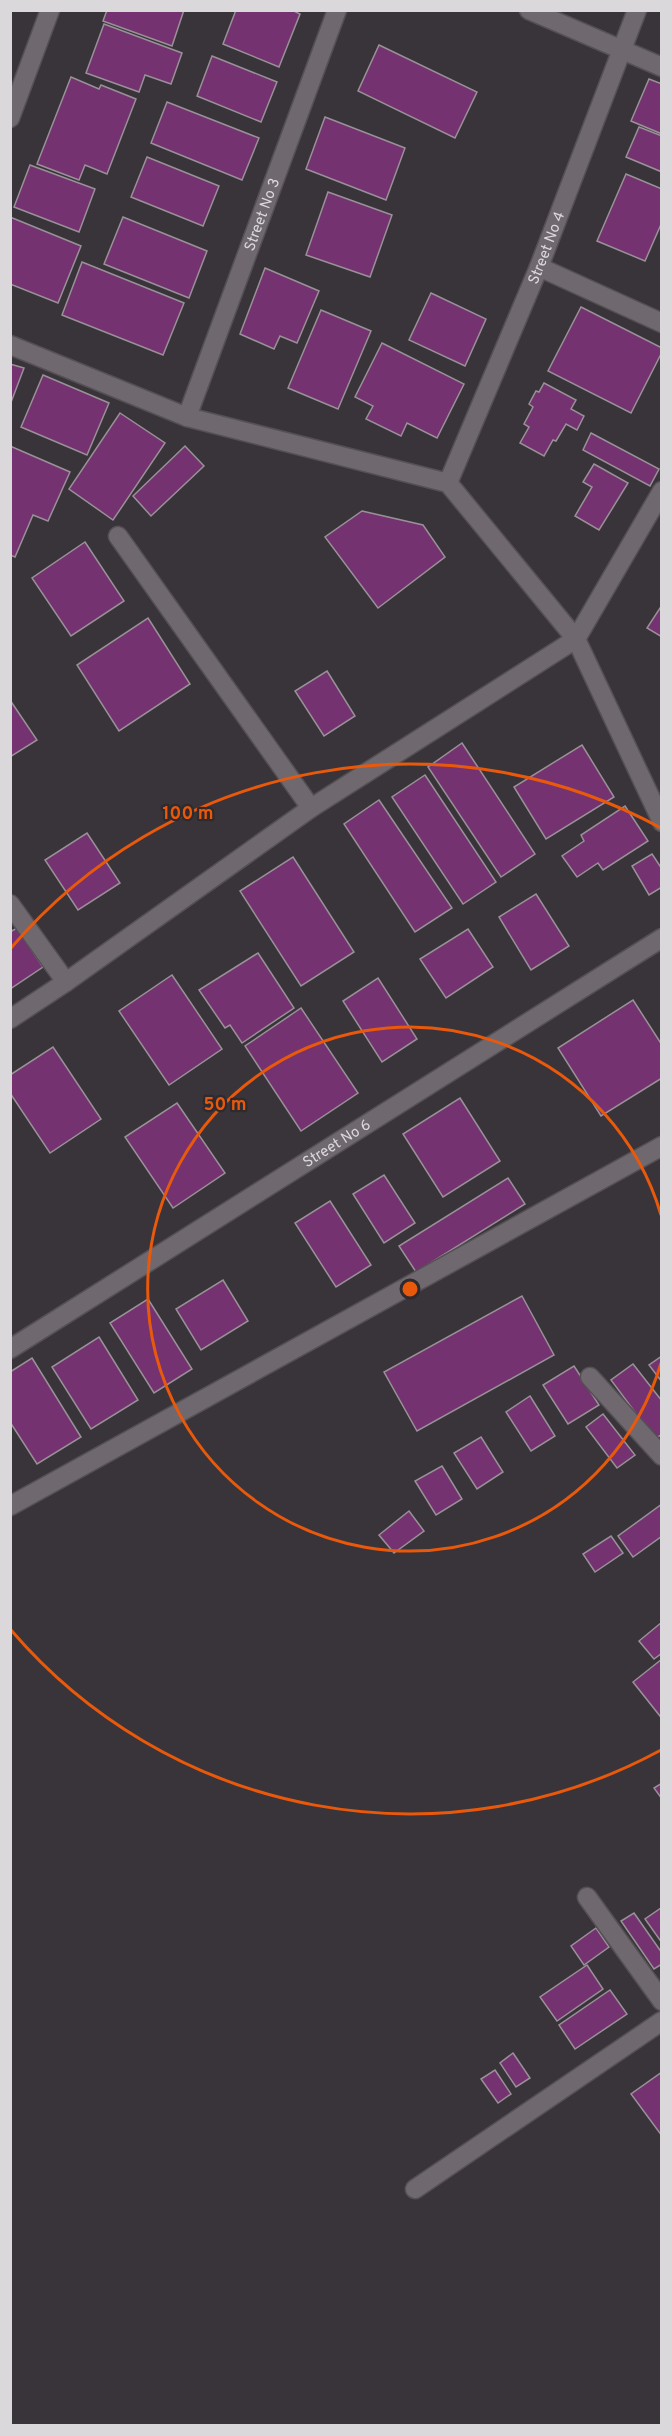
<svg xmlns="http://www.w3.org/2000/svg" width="672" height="2436" font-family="Overpass,sans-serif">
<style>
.building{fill:#753270;stroke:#989197;stroke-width:1.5}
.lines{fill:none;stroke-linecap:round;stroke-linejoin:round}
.street-casing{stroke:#545054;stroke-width:21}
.street{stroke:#6f696f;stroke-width:18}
.ring{fill:none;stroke:#e8590c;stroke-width:3}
.labels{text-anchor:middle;stroke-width:4.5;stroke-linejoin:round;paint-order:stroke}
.street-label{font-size:15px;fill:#dbd8db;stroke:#2f2a2e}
.centre{fill:#e8590c;stroke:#2f2a2e;stroke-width:3}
.ring-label{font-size:18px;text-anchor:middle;font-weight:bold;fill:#e8590c;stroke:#2f2a2e;stroke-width:4.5;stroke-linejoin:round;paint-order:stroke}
</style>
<rect width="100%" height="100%" fill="#393439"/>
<!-- building -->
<g class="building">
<polygon points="107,10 184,10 172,46 103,21"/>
<polygon points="236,10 292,10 300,14 279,67 223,44"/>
<polygon points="104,24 182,53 171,84 145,75 139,92 86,73"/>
<polygon points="379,45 477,92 455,138 358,91"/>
<polygon points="212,56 277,82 261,122 197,96"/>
<polygon points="71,77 99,89 101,85 136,99 107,174 85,165 79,180 37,164"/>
<polygon points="649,79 662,84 662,134 631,121"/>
<polygon points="167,102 259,138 242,180 151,143"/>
<polygon points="325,117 405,148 386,200 306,169"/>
<polygon points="639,127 662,136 662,172 626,157"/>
<polygon points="147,157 219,186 203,226 131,197"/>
<polygon points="30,165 95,189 79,232 14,207"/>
<polygon points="626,174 662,189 662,222 645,261 597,241"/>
<polygon points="328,192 392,215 370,277 306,255"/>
<polygon points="10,217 81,246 58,303 10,284"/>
<polygon points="123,217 207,251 189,298 104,264"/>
<polygon points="82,262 184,303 163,355 62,315"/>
<polygon points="265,268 319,291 297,343 280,336 274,349 240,334"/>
<polygon points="431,293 486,319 465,366 409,340"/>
<polygon points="581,307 662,348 662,352 631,413 548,371"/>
<polygon points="321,310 371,331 338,409 288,388"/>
<polygon points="382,343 464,384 437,438 407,423 401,436 366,419 373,406 355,397"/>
<polygon points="10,364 24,368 10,405"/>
<polygon points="43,375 109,403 87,455 21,427"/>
<polygon points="544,383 576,400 571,409 584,416 577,430 566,424 556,441 553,440 544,456 520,443 529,427 524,424 533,407 529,404 536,391 539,392"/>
<polygon points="120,413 165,443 113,520 69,489"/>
<polygon points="591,433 659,469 650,486 583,450"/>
<polygon points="10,446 70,472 48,521 33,515 15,557 10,555"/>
<polygon points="185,446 204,466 151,516 133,496"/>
<polygon points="594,464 628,483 599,530 575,516 592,487 583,482"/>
<polygon points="362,511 423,525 445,557 378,608 325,537"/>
<polygon points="85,542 124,601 71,636 32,578"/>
<polygon points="662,605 662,637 647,628"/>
<polygon points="148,618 190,684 119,731 77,665"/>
<polygon points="327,671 355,716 324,736 295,691"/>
<polygon points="10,700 37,740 10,757"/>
<polygon points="462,743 535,854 501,877 428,767"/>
<polygon points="582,745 614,797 546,839 514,787"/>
<polygon points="425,775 496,882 463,904 392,797"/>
<polygon points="379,800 452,908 415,932 344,824"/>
<polygon points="625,806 648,841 603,870 598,863 577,877 562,856 584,841 581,835"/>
<polygon points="87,833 120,883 78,910 45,860"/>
<polygon points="652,854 662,869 662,887 649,895 632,866"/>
<polygon points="293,857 354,952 301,986 240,891"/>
<polygon points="536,894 569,946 531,970 499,917"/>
<polygon points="17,928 43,967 10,989 10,932"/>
<polygon points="468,929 493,967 446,998 420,959"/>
<polygon points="258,953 294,1008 242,1043 230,1025 225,1028 199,990"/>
<polygon points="172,975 222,1049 169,1085 119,1011"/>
<polygon points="378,978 417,1039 382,1062 343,1001"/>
<polygon points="633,1000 662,1045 662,1078 601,1116 558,1048"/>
<polygon points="301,1008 358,1093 301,1131 245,1046"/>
<polygon points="53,1047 101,1119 50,1153 10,1093 10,1075"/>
<polygon points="460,1098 500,1161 443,1197 403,1134"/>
<polygon points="177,1103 225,1173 173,1208 125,1137"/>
<polygon points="384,1175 415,1223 384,1243 353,1194"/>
<polygon points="508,1178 525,1204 416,1272 399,1246"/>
<polygon points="330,1201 371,1265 336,1287 295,1223"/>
<polygon points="223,1280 248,1321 201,1350 176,1309"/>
<polygon points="522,1296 554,1355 417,1431 384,1372"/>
<polygon points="148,1299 192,1369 154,1393 110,1323"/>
<polygon points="99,1337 138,1400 91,1429 52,1367"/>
<polygon points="662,1356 662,1382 649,1365"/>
<polygon points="32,1358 81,1437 37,1464 10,1422 10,1372"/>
<polygon points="633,1364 662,1401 662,1434 655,1439 611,1380"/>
<polygon points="574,1366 599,1405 568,1424 543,1385"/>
<polygon points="530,1396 555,1436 531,1451 506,1412"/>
<polygon points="603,1414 635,1455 617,1468 586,1427"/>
<polygon points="481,1437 503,1472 477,1489 454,1453"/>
<polygon points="442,1466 462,1499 436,1515 415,1481"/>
<polygon points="662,1504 662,1536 633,1557 618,1536"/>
<polygon points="409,1511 424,1531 394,1553 379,1535"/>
<polygon points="611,1536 623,1553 595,1572 583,1554"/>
<polygon points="662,1622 662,1653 654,1659 639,1641"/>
<polygon points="662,1659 662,1714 660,1716 633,1682"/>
<polygon points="662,1783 662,1799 654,1788"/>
<polygon points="661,1908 662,1909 662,1943 645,1919"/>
<polygon points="634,1913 662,1953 662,1964 654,1969 621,1921"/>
<polygon points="596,1928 609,1947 584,1965 571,1946"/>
<polygon points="587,1965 603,1989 557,2021 540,1997"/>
<polygon points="610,1990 627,2014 575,2049 559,2025"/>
<polygon points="513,2053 530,2078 516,2087 500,2063"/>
<polygon points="495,2070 511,2094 498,2103 481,2079"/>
<polygon points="662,2072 662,2136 631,2094"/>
</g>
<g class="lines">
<defs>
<g id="street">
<polyline points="529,10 662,67"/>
<polyline points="10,118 50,10"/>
<polyline points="539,267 662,323"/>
<polyline points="10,345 187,417 448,483 576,639 662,822"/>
<path id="s1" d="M187,417L337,10"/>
<path id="s2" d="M448,483L539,267L637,10"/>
<polyline points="118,536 311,808"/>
<polyline points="10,904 66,982 10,1019"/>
<polyline points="66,982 311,808 576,639 662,491"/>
<path id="s3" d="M10,1349L662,938"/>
<polyline points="590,1377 662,1456"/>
<polyline points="10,1506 662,1146"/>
<polyline points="587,1897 662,2001"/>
<polyline points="415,2189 662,2021"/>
</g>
</defs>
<!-- street casing -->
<use href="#street" class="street-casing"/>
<!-- street -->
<use href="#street" class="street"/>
</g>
<!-- distance rings -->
<g class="ring">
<path d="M661 1363A262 262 0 1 1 661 1215"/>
<path d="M661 1750A525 525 0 0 1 11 1630M11 948A525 525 0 0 1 661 828"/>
</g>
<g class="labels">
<!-- street labels -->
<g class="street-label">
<text dy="5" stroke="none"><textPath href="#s1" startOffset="216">Street No 3</textPath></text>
<text dy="5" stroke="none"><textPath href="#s2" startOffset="255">Street No 4</textPath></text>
<text dy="5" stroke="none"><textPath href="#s3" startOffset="386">Street No 6</textPath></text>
</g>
</g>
<circle cx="410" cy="1289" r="9" class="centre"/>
<g class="ring-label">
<text x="188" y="819">100 m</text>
<text x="225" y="1110">50 m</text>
</g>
<!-- border -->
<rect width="672" height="2436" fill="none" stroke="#dbd8db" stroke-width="24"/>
</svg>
